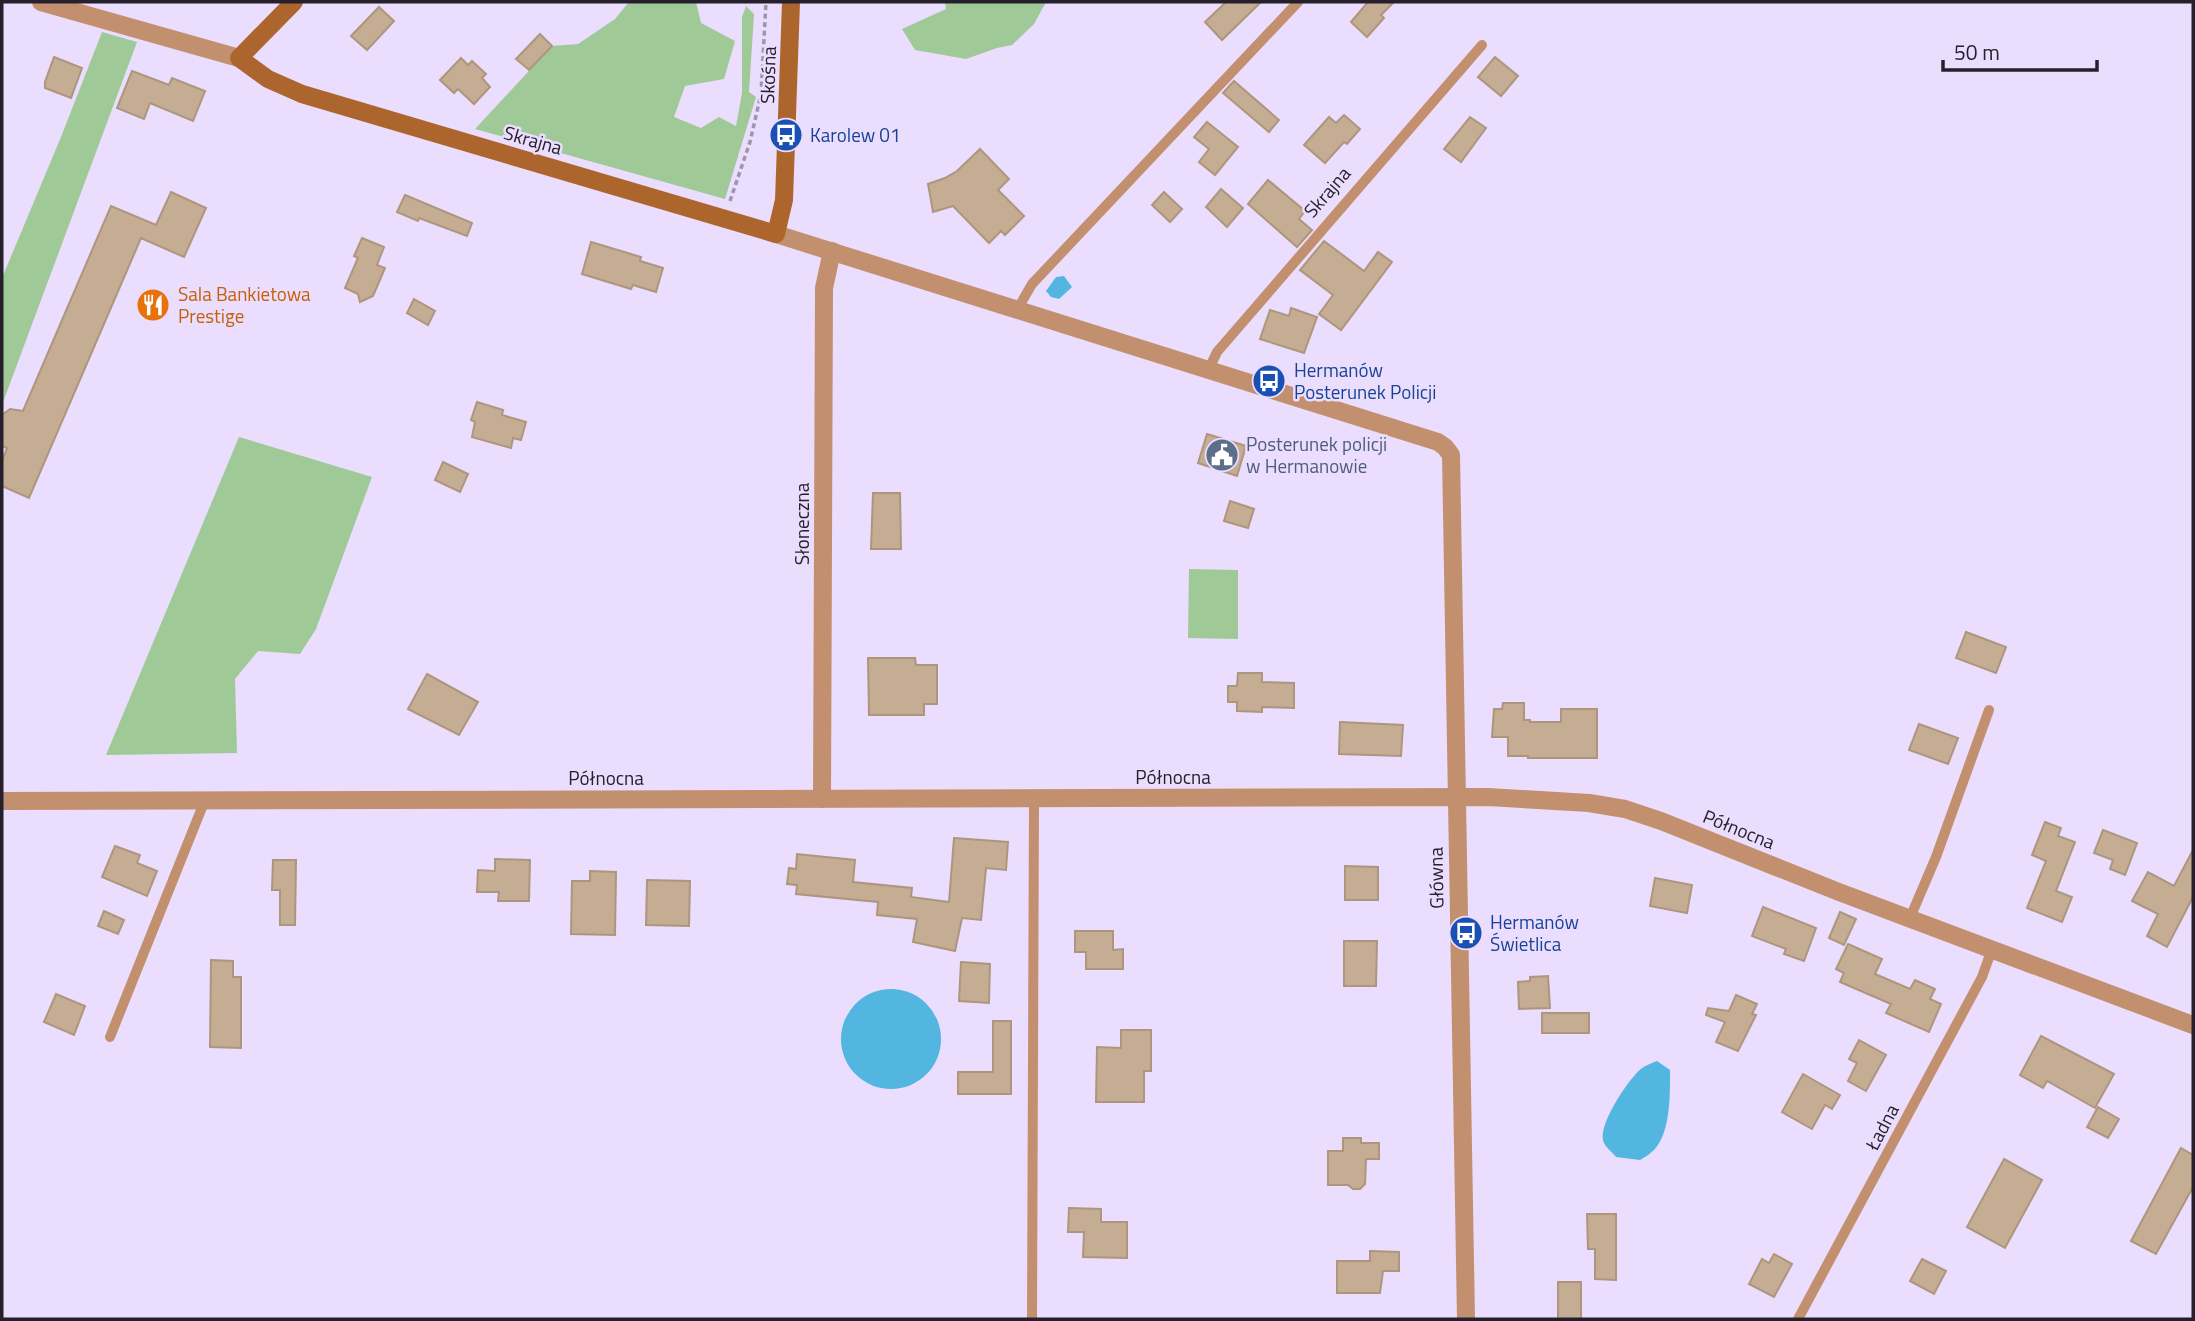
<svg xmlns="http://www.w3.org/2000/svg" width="2195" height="1321" font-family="'Titillium Web',sans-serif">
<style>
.green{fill:#a0c998}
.water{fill:#53b6e0}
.building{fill:#c4ad93;stroke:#ad967d;stroke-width:2}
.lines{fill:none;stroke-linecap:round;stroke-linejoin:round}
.path{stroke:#9f94ad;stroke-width:3.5;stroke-dasharray:5 3.5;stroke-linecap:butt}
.lane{stroke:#c2906e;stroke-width:10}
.street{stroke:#c2906e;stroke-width:18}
.secondary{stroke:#ad652e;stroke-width:18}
.labels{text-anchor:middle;stroke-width:5;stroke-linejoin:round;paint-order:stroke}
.street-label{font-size:19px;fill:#26202c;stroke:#ebddfd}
.transit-label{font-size:19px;fill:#164399;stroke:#ebddfd;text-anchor:start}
.food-label{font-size:19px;fill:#c56008;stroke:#ebddfd;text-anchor:start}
.service-label{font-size:19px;fill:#4e5e75;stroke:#ebddfd;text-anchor:start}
</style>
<rect width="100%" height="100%" fill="#ebddfd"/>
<!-- green -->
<g class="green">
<polygon points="629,2 696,2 701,23 735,41 724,79 685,86 674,117 701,128 719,117 736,126 742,93 742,17 746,6 754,14 749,92 756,97 725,199 475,129 552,46 578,44 615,19"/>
<polygon points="945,2 1046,2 1034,24 1012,45 997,48 966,59 915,50 902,29 946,9"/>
<polygon points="102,32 137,42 2,405 2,278 61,137"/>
<polygon points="239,437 372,477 316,629 300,654 258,651 235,679 237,753 106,755"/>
<polygon points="1189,569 1238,570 1238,639 1188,638"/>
</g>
<!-- water -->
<g class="water">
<polygon points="1064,276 1072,287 1059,299 1051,297 1046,291 1056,277"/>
<circle cx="891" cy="1039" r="50"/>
<path d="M1657,1061L1670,1070C1670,1093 1671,1132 1654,1150C1650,1154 1645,1157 1640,1160L1616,1157C1612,1152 1604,1146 1603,1140C1599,1123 1629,1078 1642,1068C1646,1065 1652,1063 1657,1061Z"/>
</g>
<!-- building -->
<g class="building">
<polygon points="1226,2 1261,2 1222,40 1205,22"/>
<polygon points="1368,2 1394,2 1381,15 1384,18 1367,37 1351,22"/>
<polygon points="379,7 394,21 367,50 351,36"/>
<polygon points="540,34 552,46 529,70 516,59"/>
<polygon points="54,57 82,68 71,98 45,88 45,82"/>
<polygon points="1495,57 1518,76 1501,96 1478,77"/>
<polygon points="461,58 468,65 472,61 486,74 482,78 490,87 474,104 458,89 454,93 440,80"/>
<polygon points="132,71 169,85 172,78 205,91 193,121 150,103 144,119 117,108"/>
<polygon points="1234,81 1279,120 1269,132 1223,93"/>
<polygon points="1344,115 1360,129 1347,144 1344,142 1325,163 1304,145 1329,117 1336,123"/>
<polygon points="1470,117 1486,128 1461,162 1444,149"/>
<polygon points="1207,122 1238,147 1215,175 1199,162 1209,149 1194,137"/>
<polygon points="980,149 1009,179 998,190 1024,216 1005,235 1001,231 989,243 953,206 933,212 928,184 945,178 957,171"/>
<polygon points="1268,180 1305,211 1299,219 1312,230 1297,247 1248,204"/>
<polygon points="1221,189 1243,208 1227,227 1206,207"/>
<polygon points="171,192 206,208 184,257 141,238 29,498 2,486 2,461 7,448 2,446 2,415 10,409 23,411 111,206 156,225"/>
<polygon points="1164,192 1182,209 1170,222 1152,205"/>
<polygon points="405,195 472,223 467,236 419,218 418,221 397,212"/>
<polygon points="362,238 384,247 377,265 385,268 373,296 360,302 358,294 345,288 358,258 354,256"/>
<polygon points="1324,241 1364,271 1378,252 1392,262 1341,330 1319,314 1333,295 1300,270"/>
<polygon points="591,242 641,257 640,261 663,268 656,292 633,285 631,289 582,274"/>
<polygon points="414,299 435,311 428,325 407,313"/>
<polygon points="1291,308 1317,317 1304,353 1260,339 1270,310 1289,316"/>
<polygon points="477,402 503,410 502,415 526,422 521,440 513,438 511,448 472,437 475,422 471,420"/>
<polygon points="1207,434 1246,446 1237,476 1198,463"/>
<polygon points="443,462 468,474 460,492 435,480"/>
<polygon points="873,493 900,493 901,549 871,549"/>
<polygon points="1230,501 1254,509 1248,528 1224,521"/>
<polygon points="1966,632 2006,647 1996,673 1956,658"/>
<polygon points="868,658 915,658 916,665 937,665 937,704 924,704 924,715 869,715"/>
<polygon points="1238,673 1262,673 1262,682 1294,683 1294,708 1262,707 1262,712 1237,711 1237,702 1228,702 1228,686 1237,686"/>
<polygon points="427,674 478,702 459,735 408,709"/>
<polygon points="1503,703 1524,703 1524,720 1530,720 1530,722 1561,722 1561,709 1597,709 1597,758 1528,758 1528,756 1508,756 1508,737 1492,737 1494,709 1502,709"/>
<polygon points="1340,722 1403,725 1401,756 1339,754"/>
<polygon points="1919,724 1958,738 1948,764 1909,750"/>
<polygon points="2045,822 2061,828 2058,836 2075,842 2056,891 2072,897 2062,922 2027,908 2046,861 2032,855"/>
<polygon points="2103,830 2137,843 2125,875 2110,869 2113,860 2094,853"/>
<polygon points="954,838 1008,842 1006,870 986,868 981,920 962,918 955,951 913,942 917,919 877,915 878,902 796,894 797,885 787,884 789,868 796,869 797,854 855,860 853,882 912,888 911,897 949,902"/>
<polygon points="115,846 140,855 137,863 157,871 147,896 102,877"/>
<polygon points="2193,850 2193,897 2167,947 2147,936 2158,914 2132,901 2148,872 2174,886"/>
<polygon points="495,859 530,860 529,901 498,901 499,892 477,892 478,870 495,871"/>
<polygon points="273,860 296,860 295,925 280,925 280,890 272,890"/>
<polygon points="1345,866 1378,867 1378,900 1345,900"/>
<polygon points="590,871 616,872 615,935 571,934 572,881 590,881"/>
<polygon points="1655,878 1692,885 1687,913 1650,906"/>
<polygon points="647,880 690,881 689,926 646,925"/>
<polygon points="1763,907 1816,928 1804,961 1784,954 1786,949 1752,936"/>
<polygon points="104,911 124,920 118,934 98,926"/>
<polygon points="1840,912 1856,919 1844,945 1829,938"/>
<polygon points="1075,931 1113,931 1113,950 1123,949 1123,969 1086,969 1086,952 1075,952"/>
<polygon points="1344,941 1377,941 1376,986 1344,986"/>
<polygon points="1848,944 1882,959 1875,974 1910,989 1915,980 1935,989 1930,999 1941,1004 1929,1032 1886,1013 1891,1004 1840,982 1844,973 1836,969"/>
<polygon points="211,960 233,961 233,977 241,977 241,1048 210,1047"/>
<polygon points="961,962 990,964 989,1003 959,1001"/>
<polygon points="1548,976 1550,1008 1519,1009 1518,982 1530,981 1530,977"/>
<polygon points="56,994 85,1006 74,1035 44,1022"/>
<polygon points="1736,995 1757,1004 1752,1014 1756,1015 1738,1051 1716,1042 1725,1022 1706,1015 1708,1008 1729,1011"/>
<rect x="1542" y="1013" width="47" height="20"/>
<polygon points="993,1021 1011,1021 1011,1094 958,1094 958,1072 993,1072"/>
<polygon points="1121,1030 1151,1030 1151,1071 1144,1071 1144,1102 1096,1102 1097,1047 1121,1048"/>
<polygon points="2041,1036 2114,1074 2095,1108 2047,1081 2043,1088 2020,1075"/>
<polygon points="1859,1040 1886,1055 1866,1091 1848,1081 1857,1063 1849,1059"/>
<polygon points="1803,1074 1840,1095 1832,1109 1825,1105 1812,1129 1782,1112"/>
<polygon points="2098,1107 2119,1119 2108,1138 2087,1127"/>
<polygon points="1343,1138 1361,1138 1361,1143 1379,1143 1379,1159 1366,1159 1365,1184 1360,1189 1353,1189 1348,1185 1328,1185 1328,1151 1343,1151"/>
<polygon points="2181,1148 2193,1155 2193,1187 2156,1254 2131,1241"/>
<polygon points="2004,1159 2042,1180 2005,1248 1967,1227"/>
<polygon points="1069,1208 1101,1209 1101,1222 1127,1222 1127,1258 1083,1257 1084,1232 1068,1232"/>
<polygon points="1587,1214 1616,1214 1616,1280 1595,1279 1595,1249 1588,1249"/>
<polygon points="1370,1251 1399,1252 1399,1271 1383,1271 1380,1293 1337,1293 1337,1261 1370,1261"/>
<polygon points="1774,1254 1792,1264 1774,1297 1749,1284 1762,1259 1769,1263"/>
<polygon points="1922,1259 1946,1271 1934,1294 1910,1281"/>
<rect x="1558" y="1282" width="23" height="37"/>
</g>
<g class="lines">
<!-- path -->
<polyline class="path" points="730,201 750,142 761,94 766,2"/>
<!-- lane -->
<g class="lane">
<polyline points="1017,310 1032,284 1298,2"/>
<polyline points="1208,371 1217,352 1482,45"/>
<polyline points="1910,918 1936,857 1989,710"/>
<polyline points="110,1037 205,800"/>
<polyline points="1032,1319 1034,798"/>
<polyline points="1798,1319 1982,977 1992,949"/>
</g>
<!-- street -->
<g class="street">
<polyline points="41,2 239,58"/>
<polyline points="776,234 1438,442 1445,447 1451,455 1466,1319"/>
<polyline points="822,799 824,288 832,251"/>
<polyline points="2,801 1488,797 1589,803 1625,809 1661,821 1839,892 2193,1025"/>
</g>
<!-- secondary -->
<polyline class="secondary" points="294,2 239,58 268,79 302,94 776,234 784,200 791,2"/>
</g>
<!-- icons -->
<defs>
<symbol id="bus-disc" viewBox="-11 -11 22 22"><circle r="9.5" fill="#1a4fb4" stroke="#ebddfd"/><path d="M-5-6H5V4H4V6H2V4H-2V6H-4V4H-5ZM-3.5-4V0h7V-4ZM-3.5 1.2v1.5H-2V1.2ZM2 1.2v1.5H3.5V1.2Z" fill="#fff"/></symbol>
<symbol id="restaurant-disc" viewBox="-11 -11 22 22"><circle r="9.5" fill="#e8710a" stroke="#ebddfd"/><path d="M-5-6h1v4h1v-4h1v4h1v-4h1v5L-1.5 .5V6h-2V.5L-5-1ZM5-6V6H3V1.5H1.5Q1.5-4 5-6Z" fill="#fff"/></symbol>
<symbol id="civic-disc" viewBox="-11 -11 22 22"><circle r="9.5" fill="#5c6f8a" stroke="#ebddfd"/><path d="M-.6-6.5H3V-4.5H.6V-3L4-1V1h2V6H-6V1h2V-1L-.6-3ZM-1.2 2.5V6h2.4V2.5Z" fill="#fff"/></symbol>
</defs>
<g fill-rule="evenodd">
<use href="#bus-disc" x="767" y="116" width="38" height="38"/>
<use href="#restaurant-disc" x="134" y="286" width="38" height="38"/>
<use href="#bus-disc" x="1250" y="362" width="38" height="38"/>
<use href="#civic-disc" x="1203" y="436" width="38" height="38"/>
<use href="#bus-disc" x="1447" y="914" width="38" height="38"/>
</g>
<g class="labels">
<!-- street labels -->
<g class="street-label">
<text transform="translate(768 75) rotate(-88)" y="7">Skośna</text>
<text transform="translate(533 140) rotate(16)" y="7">Skrajna</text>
<text transform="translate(1327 192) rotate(-49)" y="7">Skrajna</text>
<text transform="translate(802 524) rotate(-90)" y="7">Słoneczna</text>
<text x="1173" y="784">Północna</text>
<text x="606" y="785">Północna</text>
<text transform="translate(1739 829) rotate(22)" y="7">Północna</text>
<text transform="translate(1436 878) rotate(-91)" y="7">Główna</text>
<text transform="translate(1882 1127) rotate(-62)" y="7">Ładna</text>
</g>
<!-- transit labels -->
<g class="transit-label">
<text x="810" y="142">Karolew 01</text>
<text x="1294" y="377">Hermanów<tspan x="1294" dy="22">Posterunek Policji</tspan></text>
<text x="1490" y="929">Hermanów<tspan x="1490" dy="22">Świetlica</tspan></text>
</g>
<!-- food labels -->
<g class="food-label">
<text x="178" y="301">Sala Bankietowa<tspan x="178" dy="22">Prestige</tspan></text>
</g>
<!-- service labels -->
<g class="service-label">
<text x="1246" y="451">Posterunek policji<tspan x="1246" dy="22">w Hermanowie</tspan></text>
</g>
</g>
<!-- border -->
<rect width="2195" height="1321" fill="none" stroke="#26202c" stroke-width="7"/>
<!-- scale -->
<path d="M1943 60v10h154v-10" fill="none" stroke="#26202c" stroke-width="3.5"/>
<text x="1954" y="60" font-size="21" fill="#26202c" stroke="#ebddfd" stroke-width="5" paint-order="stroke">50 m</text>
</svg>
